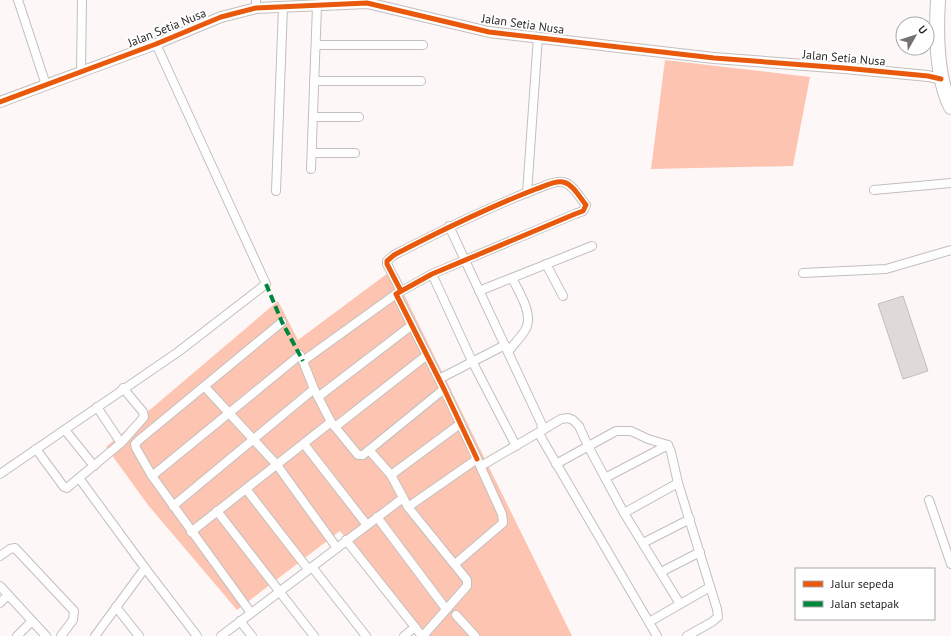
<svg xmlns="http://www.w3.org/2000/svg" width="951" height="636" font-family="'PT Sans',sans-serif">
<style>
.forest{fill:#fdc4b2}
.building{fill:#dfdad9;stroke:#c2bebd}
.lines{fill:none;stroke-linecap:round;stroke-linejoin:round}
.minor-casing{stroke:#c2bfbe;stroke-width:10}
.tertiary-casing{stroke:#c2bfbe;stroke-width:12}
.trunk-casing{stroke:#c2bfbe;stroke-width:16}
.minor{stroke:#fffefe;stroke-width:8}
.tertiary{stroke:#fffefe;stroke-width:10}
.trunk{stroke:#fffefe;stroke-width:14}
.quiet{stroke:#00873e;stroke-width:4;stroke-dasharray:8 4;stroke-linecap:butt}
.cycleway-casing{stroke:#fff;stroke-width:8}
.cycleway{stroke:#e8590c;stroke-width:5}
.labels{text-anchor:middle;stroke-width:3.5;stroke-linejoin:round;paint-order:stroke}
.street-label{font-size:12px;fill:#2b2826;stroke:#fff}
</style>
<rect width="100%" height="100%" fill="#fdf8f7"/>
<!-- forest -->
<g class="forest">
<polygon points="665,60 810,77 793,166 651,169"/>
<polygon points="392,270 572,636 420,636 423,632 340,531 237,610 148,505 106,447 278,301 298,340"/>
</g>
<!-- building -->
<polygon class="building" points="903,296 928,371 903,379 878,304"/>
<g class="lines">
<defs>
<g id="minor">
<polyline points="18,0 46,85"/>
<polyline points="256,8 256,0"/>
<polyline points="316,45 423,45"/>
<polyline points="81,71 82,0"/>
<polyline points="314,81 421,81"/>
<polyline points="313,117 359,117"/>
<polyline points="312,153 355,153"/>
<polyline points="311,169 317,6"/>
<polyline points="874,190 951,183"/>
<polyline points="276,191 283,7"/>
<polyline points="527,193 538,37"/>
<polyline points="449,226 542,425 541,431 481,466"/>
<polyline points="546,264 563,296"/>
<polyline points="803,273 886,269 951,250"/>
<polyline points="432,274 472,361 516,446"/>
<path d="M401,291L387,264V261L394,255C440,231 487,208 536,189C543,187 555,180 563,182C573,184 580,198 586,205L583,211L575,214L432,274L396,294L444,389L477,459"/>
<polyline points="479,291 592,246"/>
<polyline points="396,294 303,361 314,389 331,422 358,455 363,455 444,389"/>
<path d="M508,352C512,346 526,332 527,326C532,312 518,290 512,278"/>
<polyline points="439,379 505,345"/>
<polyline points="205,387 277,465 337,548"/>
<polyline points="318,397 412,325"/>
<polyline points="97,407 121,443"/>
<polyline points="335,427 427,355"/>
<polyline points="65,430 94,466"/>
<polyline points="304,444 367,525"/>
<polyline points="36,449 64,487 67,488 68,487 121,443 144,417 143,412 123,388"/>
<polyline points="369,450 391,475 408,507 467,580 467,586 423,636"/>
<polyline points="556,464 616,431 631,431 648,439 668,445 671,452 678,483 717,609 718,617 712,622 687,636"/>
<polyline points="0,474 178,352 266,284 156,44"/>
<polyline points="391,475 460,424"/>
<polyline points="152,476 300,355"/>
<polyline points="79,478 145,568 197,636"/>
<polyline points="605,478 668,445"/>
<polyline points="246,489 308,569"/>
<polyline points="929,500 951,564"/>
<polyline points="173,506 314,389"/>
<polyline points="408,507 477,459 502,514 503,523 455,564"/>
<polyline points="217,511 314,636"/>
<polyline points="624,513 678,483"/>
<polyline points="377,517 446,609"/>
<polyline points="191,532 331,422"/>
<polyline points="346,540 422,636"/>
<polyline points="643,543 690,519"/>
<polyline points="0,556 10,549 15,548 74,611 73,620 61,636"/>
<polyline points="312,567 366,636"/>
<polyline points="661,572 700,552"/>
<polyline points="0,586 46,636"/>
<polyline points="0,603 8,595"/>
<polyline points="116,607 139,636"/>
<polyline points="251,613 152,476 136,448 135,444 139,440 282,322"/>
<polyline points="456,615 475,636"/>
<polyline points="240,621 252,636"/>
<polyline points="649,622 710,587"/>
<polyline points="17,636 32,621"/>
<polyline points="95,636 145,568"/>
<polyline points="221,636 403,498"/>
<polyline points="404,636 415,627"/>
<polyline points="657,636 542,439 540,435 541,431 561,419 568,418 573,420 579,426 588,446 624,513 680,604"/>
</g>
<polyline id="tertiary" points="0,102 156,44 221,17 256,8 367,3 489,32 714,58 844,68 928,76 941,79"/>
<path id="trunk" d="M938,0C936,33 936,77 951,107"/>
</defs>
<!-- minor casing -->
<use href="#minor" class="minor-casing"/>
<!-- tertiary casing -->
<use href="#tertiary" class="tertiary-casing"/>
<!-- trunk casing -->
<use href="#trunk" class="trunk-casing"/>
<!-- minor -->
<use href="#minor" class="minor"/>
<!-- tertiary -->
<use href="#tertiary" class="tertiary"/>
<!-- trunk -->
<use href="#trunk" class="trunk"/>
<!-- quiet -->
<polyline class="quiet" points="266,284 282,322 303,361"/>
<defs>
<g id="cycleway">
<polyline points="0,102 156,44 221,17 256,8 367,3 489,32 714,58 844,68 928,76 941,79"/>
<path d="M401,291L387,264V261L394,255C440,231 487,208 536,189C543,187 555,180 563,182C573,184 580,198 586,205L583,211L575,214L432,274L396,294L444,389L477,459"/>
</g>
</defs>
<!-- cycleway casing -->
<use href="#cycleway" class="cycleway-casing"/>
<!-- cycleway -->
<use href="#cycleway" class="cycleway"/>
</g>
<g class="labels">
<!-- street labels -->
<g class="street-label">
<text transform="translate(523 24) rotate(8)" y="4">Jalan Setia Nusa</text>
<text transform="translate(167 28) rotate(-22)" y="4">Jalan Setia Nusa</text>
<text transform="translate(844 58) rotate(5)" y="4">Jalan Setia Nusa</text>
</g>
</g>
<!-- legend -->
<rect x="795" y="568" width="140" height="52" fill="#ffffff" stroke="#aaa9a8"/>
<rect x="803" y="581" width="20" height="6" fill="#e8590c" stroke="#aaa9a8"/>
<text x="831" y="588" font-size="12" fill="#2b2826">Jalur sepeda</text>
<rect x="803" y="601" width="20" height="6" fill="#00873e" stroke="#aaa9a8"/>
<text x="831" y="608" font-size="12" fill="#2b2826">Jalan setapak</text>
<!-- north arrow -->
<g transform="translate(915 36) rotate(51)"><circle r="19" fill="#ffffff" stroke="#aaa9a8"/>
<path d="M0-3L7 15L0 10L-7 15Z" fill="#74716f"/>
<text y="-6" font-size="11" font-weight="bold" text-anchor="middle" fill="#2b2826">U</text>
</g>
</svg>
